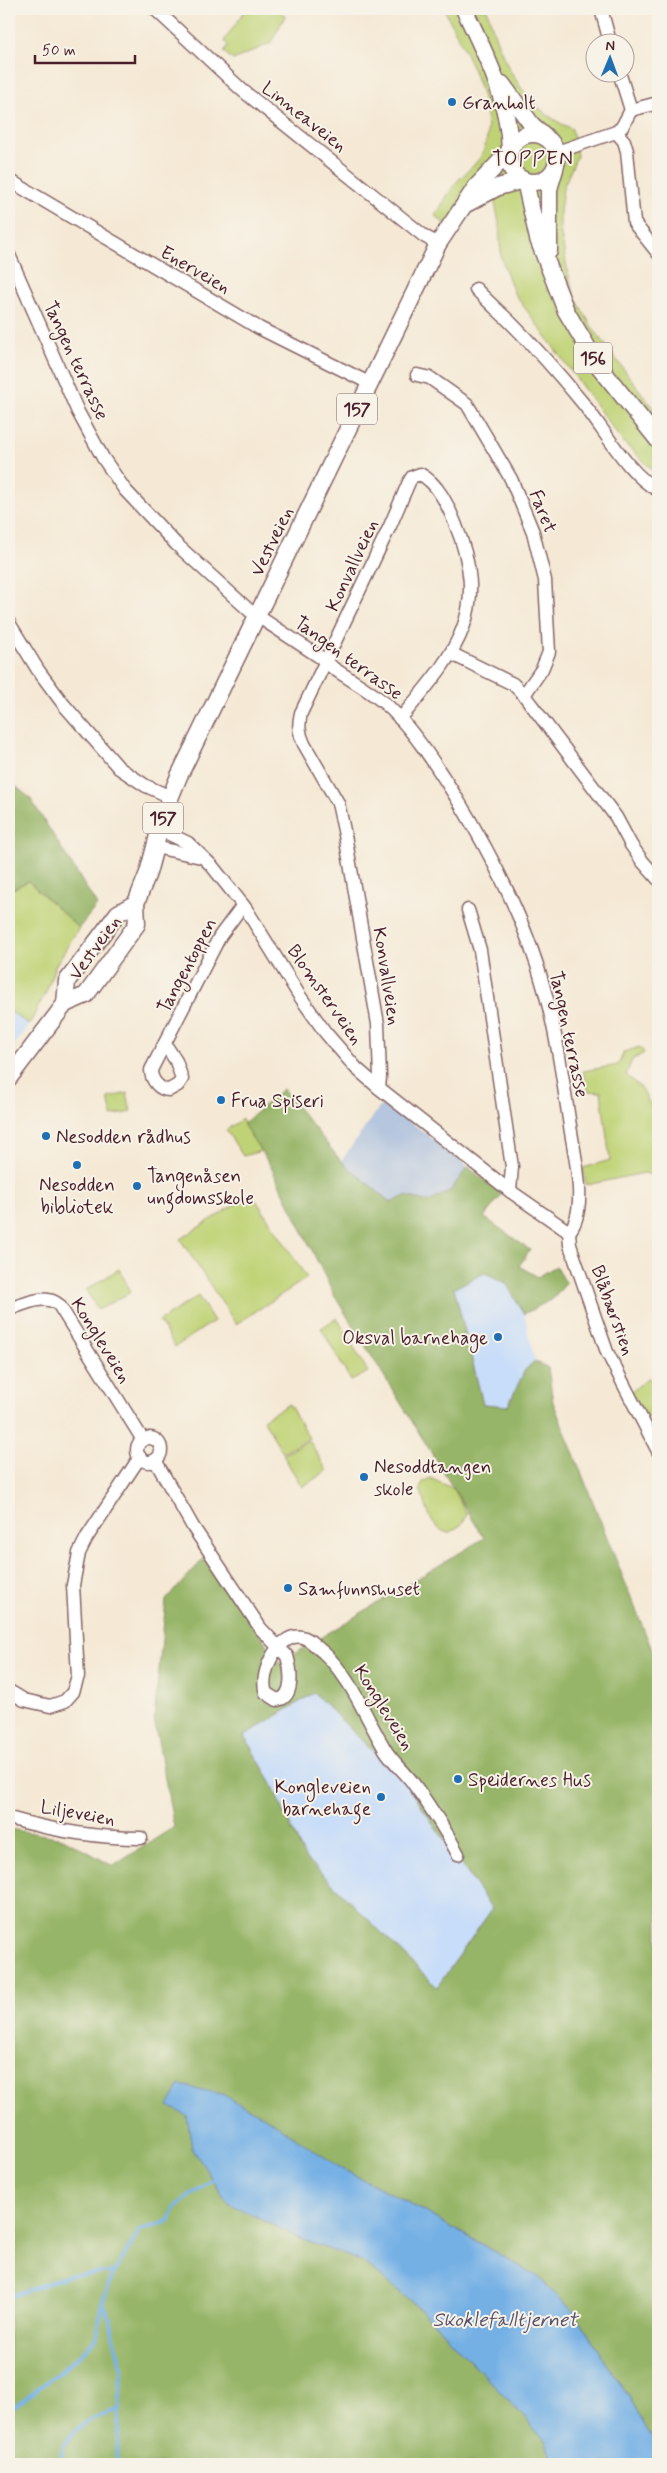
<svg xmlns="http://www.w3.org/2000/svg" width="667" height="2473" font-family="Mynerve,sans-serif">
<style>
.built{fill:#c8ddf9}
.industrial{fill:#b6c6de}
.green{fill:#bfd376;stroke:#847950}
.forest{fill:#97b567;stroke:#706a49;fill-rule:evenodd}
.water{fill:#74b0e5;stroke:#5f6888}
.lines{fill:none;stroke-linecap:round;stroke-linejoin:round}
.stream{stroke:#74b0e5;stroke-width:4}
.minor-casing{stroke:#866666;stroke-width:15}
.major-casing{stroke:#866666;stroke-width:19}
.minor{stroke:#fff;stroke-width:12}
.major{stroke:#fff;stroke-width:16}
.poi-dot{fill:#1f6fb2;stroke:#f7f3e8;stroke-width:2}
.labels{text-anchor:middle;stroke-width:4;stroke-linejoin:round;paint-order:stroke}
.shield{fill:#f7f3e8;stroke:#7e5f64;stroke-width:1}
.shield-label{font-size:18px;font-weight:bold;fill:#4a1f2b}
.poi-label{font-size:19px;fill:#4a1f2b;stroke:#f7f3e8;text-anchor:start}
.street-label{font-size:19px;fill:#4a1f2b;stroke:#f7f3e8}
.water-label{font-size:20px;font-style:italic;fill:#59526c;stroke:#f7f3e8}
.quarter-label{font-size:21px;letter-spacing:1px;fill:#4a1f2b;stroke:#f7f3e8}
</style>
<rect width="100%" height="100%" fill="#f7f3e8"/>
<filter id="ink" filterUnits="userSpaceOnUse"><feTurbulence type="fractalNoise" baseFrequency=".02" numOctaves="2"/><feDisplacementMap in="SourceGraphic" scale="10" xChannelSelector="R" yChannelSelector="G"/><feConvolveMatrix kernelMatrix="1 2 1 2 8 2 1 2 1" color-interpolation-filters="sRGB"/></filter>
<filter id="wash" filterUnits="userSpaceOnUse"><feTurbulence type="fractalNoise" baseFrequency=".0096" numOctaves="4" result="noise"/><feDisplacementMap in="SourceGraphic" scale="20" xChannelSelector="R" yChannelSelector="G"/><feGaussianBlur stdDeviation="1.12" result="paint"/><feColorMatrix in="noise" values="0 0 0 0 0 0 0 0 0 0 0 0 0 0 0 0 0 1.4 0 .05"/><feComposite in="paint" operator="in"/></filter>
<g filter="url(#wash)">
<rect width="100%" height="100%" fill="#f5e9d5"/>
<!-- built -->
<g class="built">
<polygon points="9,1010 29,1025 9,1052"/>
<polygon points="484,1273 506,1283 524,1314 535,1361 525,1370 508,1406 483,1405 454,1288"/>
<polygon points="314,1693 406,1784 493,1910 437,1987 304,1856 269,1778 244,1736"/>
</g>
<!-- industrial -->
<polygon class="industrial" points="384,1101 468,1167 450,1191 429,1202 405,1196 391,1204 341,1161"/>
<!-- green -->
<g class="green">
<polygon points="246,9 278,9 285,16 271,43 233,60 224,52 228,45 224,41"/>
<path d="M444,9H487C500,58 522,108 572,129L577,156L563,188L560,211V229L567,268L574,296L592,327L658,415V475L622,441L514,293L501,257L499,223L495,203L491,196L477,206L455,232L435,216C442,206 447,194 455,184C463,174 478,164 483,152C501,111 462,46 444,9Z"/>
<polygon points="28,881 79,928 55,966 47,990 29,1025 9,1010 9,891"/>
<polygon points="640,1047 644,1053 632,1060 626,1075 641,1088 658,1118 658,1176 644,1173 586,1185 583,1168 610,1160 601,1092 588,1091 583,1071 618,1065 624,1052"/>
<polygon points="127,1093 131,1112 112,1116 108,1098"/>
<polygon points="242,1119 261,1151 243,1156 226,1130"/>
<polygon points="252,1194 307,1278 236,1324 180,1239"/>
<polygon points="119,1269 131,1292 98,1310 86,1290"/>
<polygon points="198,1296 214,1321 175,1347 159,1321"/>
<polygon points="337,1318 368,1372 351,1381 321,1328"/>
<polygon points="648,1378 653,1381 657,1414 647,1418 631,1392"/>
<polygon points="289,1404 309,1438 283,1453 263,1419"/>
<polygon points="309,1440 327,1471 302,1487 283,1455"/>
<path d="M430,1478L454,1489L467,1515L461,1525L448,1533C429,1528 427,1505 420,1489L423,1482Z"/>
</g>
<!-- forest -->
<g class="forest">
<polygon points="9,781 30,798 97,905 79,928 28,881 9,891"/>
<path d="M283,1089L341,1161L391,1203L405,1196L429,1202L450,1191L468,1167L502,1194L484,1217L530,1250L519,1266L538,1277L556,1266L566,1283L554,1298L524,1314L506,1283L485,1273L454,1288L483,1404L508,1406L525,1370L535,1361L548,1368L553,1402L658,1665V2449L628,2395L573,2311L537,2276L398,2197L344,2170L317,2153L187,2116L192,2148L227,2202L303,2240L364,2262L421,2310L507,2398L545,2441L556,2464H9V1829L63,1838L113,1866L174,1827L154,1719L166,1600L207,1555L279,1663L484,1538L334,1295L270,1165L243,1124ZM314,1693L406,1784L492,1909L437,1987L304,1856L269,1778L244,1736Z"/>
</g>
<!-- water -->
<polygon class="water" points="180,2085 222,2094 263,2116 344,2170 398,2197 537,2276 573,2311 628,2395 658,2449 658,2464 556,2464 545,2441 507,2398 421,2310 364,2262 303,2240 227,2202 192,2148 187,2116 168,2106"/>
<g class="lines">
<!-- stream -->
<g class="stream">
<polyline points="9,2297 67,2276 114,2272"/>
<path d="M9,2411C26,2397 90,2352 96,2336C101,2325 99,2314 102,2303"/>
<path d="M61,2464C58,2434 94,2414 119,2410"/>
<polyline points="117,2464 121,2366 110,2320 102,2303 114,2272 140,2230 169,2221 176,2206 212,2180"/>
</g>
</g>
</g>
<g filter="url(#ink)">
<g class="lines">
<defs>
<g id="minor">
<polyline points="155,9 242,90 424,236 438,244"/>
<polyline points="601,9 610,42"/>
<polyline points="631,110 658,103"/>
<polyline points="616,132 624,141 627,151 634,223 658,253"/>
<polyline points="557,152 616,132 622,127 631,110 619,72"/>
<polyline points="9,180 259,328 369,383"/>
<path d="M9,255L78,412L103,458L125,490L176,544L250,611L326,661L333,668C352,681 375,693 391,709C417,735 437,767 456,797C493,857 527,924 545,992C557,1036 563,1081 570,1126C574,1154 589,1209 569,1232"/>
<path d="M476,289C487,301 500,312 512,324C536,348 559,374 581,401C603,427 628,475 658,490"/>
<polyline points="417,375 430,378 467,404 511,479 533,532 545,580 549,652 542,669 524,695"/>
<polyline points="9,623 38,670 64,705 119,768 146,786 171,797"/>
<polyline points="452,654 513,684 524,695 616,817 631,845 643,862 658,879"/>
<polyline points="159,829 188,843 212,866 246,909 299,995 325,1032 356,1068 379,1088 510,1191 569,1232"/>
<polyline points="155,847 201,857"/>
<polyline points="468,910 480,950 512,1167 510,1191"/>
<path d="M165,1044L176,1061L182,1079L178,1085L169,1090C159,1090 151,1080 151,1070L220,936L243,905"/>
<path d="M379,1088L380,1077L378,1024L345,835L338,803L304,744C299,733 298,725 301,713L390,526L409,482L412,477L420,474C438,483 448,506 455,523C492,613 456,652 400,719"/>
<polyline points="569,1232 570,1245 607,1352 658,1451"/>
<path d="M9,1309C25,1304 45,1293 59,1305L143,1440"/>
<circle cx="149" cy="1450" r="12"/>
<path d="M155,1460L193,1527L261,1629L287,1656C291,1669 295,1698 277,1700L266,1693C258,1674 280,1628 305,1638C312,1641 317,1648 323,1652C353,1680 365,1717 386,1751C394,1763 405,1772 413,1783C430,1806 445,1829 458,1854"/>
<polyline points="9,1691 24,1700 50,1706 65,1701 73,1692 78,1676 73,1585 79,1553 87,1537 140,1457"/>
<path d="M9,1818C51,1830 97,1838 141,1838"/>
</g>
<g id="major">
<path d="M464,9C486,55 508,97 510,149"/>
<polyline points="502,84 532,125 545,136"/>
<circle cx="533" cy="158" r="24"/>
<polyline points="525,181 538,239 566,311 598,365 658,440"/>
<polyline points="468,203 498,187 523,180"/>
<polyline points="549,251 549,189 555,169"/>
<polyline points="65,1004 67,981 118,913 136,903"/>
<polyline points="9,1078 65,1004 86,995 137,924 136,903 148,873 164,813 179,776 438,244 476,187 509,152"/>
</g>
</defs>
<!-- minor casing -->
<use href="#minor" class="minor-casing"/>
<!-- major casing -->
<use href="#major" class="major-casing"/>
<!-- minor -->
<use href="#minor" class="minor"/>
<!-- major -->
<use href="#major" class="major"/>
</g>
</g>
<!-- markers -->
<g class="poi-dot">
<circle cx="452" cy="102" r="5"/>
<circle cx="221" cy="1100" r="5"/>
<circle cx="46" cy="1136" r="5"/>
<circle cx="77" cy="1165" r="5"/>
<circle cx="137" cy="1186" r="5"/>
<circle cx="498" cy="1337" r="5"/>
<circle cx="364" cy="1477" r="5"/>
<circle cx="288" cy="1588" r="5"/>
<circle cx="458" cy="1779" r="5"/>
<circle cx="381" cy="1797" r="5"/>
</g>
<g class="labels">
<!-- shield labels -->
<g class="shield">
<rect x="574" y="342.5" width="38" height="31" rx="4"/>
<rect x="337" y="393.5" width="40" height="31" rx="4"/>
<rect x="143" y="802.5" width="40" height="31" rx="4"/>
</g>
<g class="shield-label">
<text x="593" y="364">156</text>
<text x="357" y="415">157</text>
<text x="163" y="824">157</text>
</g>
<!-- poi labels -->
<g class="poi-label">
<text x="462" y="109">Granholt</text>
<text x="231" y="1107">Frua Spiseri</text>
<text x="56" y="1143">Nesodden rådhus</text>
<text x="147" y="1182">Tangenåsen<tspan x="147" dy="22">ungdomsskole</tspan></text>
<text x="77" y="1191" text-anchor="middle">Nesodden<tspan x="77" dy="22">bibliotek</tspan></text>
<text x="488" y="1344" text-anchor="end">Oksval barnehage</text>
<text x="374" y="1473">Nesoddtangen<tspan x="374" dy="22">skole</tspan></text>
<text x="298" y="1595">Samfunnshuset</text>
<text x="468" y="1786">Speidernes Hus</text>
<text x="371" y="1793" text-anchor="end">Kongleveien<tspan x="371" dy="22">barnehage</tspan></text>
</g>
<!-- street labels -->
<g class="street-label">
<text transform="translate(305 116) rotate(38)" y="7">Linneaveien</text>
<text transform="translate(196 269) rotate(30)" y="7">Enerveien</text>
<text transform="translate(77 360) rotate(65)" y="7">Tangen terrasse</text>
<text transform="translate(544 511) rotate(68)" y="7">Faret</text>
<text transform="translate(271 541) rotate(-64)" y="7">Vestveien</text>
<text transform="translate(351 565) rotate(-65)" y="7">Konvallveien</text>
<text transform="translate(349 657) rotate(36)" y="7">Tangen terrasse</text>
<text transform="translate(94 947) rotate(-54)" y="7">Vestveien</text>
<text transform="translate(186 965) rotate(-62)" y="7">Tangentoppen</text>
<text transform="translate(388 976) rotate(81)" y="7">Konvallveien</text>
<text transform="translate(326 994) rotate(55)" y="7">Blomsterveien</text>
<text transform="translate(570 1034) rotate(78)" y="7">Tangen terrasse</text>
<text transform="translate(614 1310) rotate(70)" y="7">Blåbærstien</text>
<text transform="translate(102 1340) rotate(58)" y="7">Kongleveien</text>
<text transform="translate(385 1707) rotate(58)" y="7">Kongleveien</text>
<text transform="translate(78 1812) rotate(10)" y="7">Liljeveien</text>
</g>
<!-- water labels -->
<g class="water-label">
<text x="505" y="2326">Skoklefalltjernet</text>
</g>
<!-- quarter labels -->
<g class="quarter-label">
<text x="533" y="165">TOPPEN</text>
</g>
</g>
<!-- margin -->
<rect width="667" height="2473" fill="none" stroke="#f7f3e8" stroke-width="30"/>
<!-- north arrow -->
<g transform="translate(610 58) rotate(1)"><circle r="24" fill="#f7f3e8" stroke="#b29e9c"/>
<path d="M0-4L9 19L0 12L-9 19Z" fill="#1f6fb2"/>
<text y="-8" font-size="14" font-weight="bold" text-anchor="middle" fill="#4a1f2b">N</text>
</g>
<!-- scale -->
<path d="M35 55v8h100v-8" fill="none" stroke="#4a1f2b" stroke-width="2.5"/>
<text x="42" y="55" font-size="15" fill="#4a1f2b" stroke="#f7f3e8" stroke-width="4" paint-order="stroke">50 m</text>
</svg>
